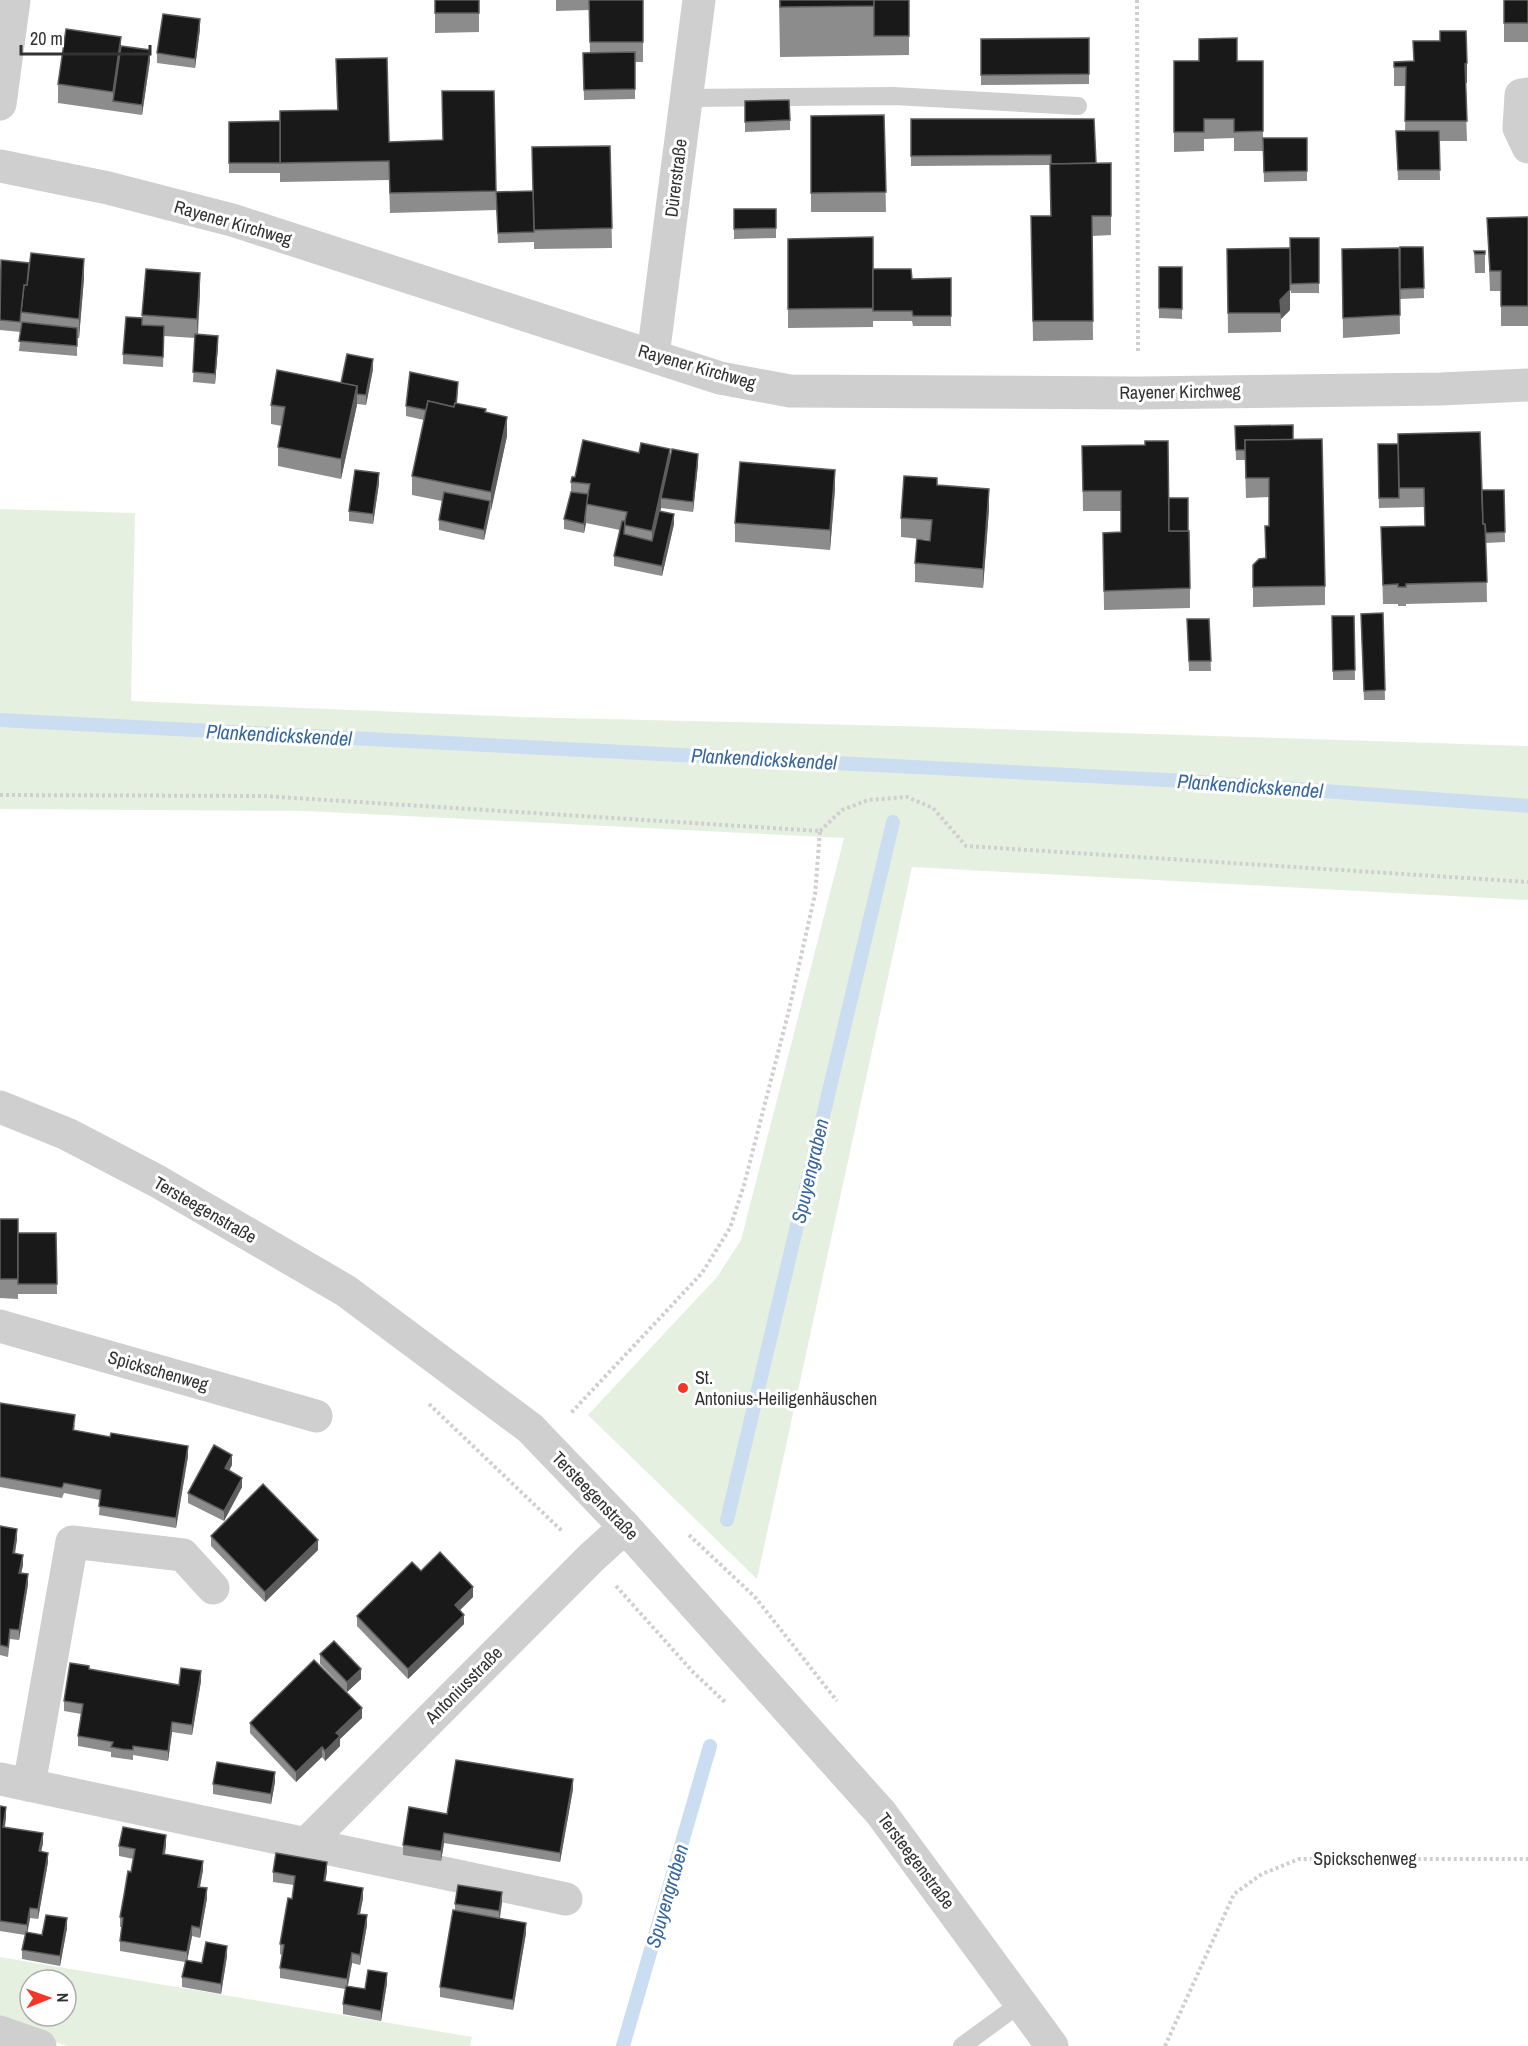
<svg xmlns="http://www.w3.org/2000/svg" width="1528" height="2046" font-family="'Archivo Narrow',sans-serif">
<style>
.green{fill:#e6f0e0;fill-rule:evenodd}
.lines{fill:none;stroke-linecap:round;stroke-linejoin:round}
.stream{stroke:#cbddf1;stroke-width:14}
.path{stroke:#cfcfcf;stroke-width:4;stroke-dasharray:3 3;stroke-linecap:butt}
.service{stroke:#cfcfcf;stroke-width:18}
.minor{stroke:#cfcfcf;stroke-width:33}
.tertiary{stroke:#cfcfcf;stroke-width:33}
.wall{fill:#8c8c8c}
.shaded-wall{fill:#5e5e5e}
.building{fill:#191919;stroke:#5e5e5e;stroke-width:1.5}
.poi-dot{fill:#f73527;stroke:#fff;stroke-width:2}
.labels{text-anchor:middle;stroke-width:6;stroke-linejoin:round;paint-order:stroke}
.street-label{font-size:18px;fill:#323232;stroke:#fff}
.poi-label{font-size:18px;fill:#323232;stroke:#fff;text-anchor:start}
.water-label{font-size:20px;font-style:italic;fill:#36679f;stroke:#fff}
</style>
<rect width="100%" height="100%" fill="#fff"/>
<!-- green -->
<g class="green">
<polygon points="0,509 135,513 131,701 521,717 898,726 1528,746 1528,900 912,867 757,1579 588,1415 717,1277 741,1240 844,838 307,811 0,809"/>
<path d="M0,1957L472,2037L470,2046H67L0,2024ZM30,1980H66V2016H30Z"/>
</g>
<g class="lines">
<!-- stream -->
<g class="stream">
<polyline points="0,720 1186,781 1528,806"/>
<polyline points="727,1520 893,822"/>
<polyline points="623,2046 710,1746"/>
</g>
<!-- path -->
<g class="path">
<polyline points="1137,0 1138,353"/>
<polyline points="0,795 263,796 820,831 815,894 789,1010 744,1185 730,1228 702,1273 570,1414"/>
<polyline points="820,831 842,810 868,800 907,797 933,808 966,846 1528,882"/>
<polyline points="429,1404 562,1531"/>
<polyline points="689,1535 755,1597 837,1701"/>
<polyline points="616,1586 693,1672 726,1703"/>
<polyline points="1165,2046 1234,1894 1262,1874 1299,1859 1528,1859"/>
</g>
<!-- service -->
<g class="service">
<polyline points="686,98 893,96 1078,106"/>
<polyline points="962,2046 1021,2003"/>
</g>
<!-- minor -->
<g class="minor">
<polyline points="1528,94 1521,95 1519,128 1528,147"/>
<polyline points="0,104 14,0"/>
<polyline points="0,166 108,188 232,220 720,378 790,391 1139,393 1441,389 1528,385"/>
<polyline points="653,356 699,0"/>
<polyline points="0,1326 316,1416"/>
<polyline points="0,1779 566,1899"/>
<polyline points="29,1785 72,1542 183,1555 213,1588"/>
<polyline points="305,1845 591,1558 625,1527"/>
<polyline points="0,2032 40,2046"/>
</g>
<!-- tertiary -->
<polyline class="tertiary" points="0,1107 67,1134 157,1181 346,1291 530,1428 625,1527 881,1813 1052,2046"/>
</g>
<!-- wall -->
<g class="wall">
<polygon points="435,0 479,0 479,32 435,33"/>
<polygon points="556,0 643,0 643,62 635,62 635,99 584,100 583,53 590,53 589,10 556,11"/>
<polygon points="779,0 909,0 909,55 780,57"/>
<rect x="1504" y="0" width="24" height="42"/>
<polygon points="200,29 195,68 157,63 157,53"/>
<polygon points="1089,38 1089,84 981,85 981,39"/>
<polygon points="336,59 389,142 442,140 494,91 496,210 390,213 389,180 280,182 280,173 229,173 229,122 280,121 337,110"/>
<polygon points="150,60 142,115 58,103 58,84"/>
<polygon points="1174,61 1263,61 1263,138 1307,138 1307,181 1264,182 1263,148 1263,151 1234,151 1234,138 1204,139 1204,151 1174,152"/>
<polygon points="1394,62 1467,83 1465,83 1467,141 1439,141 1440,180 1398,180 1396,131 1405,131 1406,86 1394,86"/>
<polygon points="745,101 790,120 790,130 745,132"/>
<polygon points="884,115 886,212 811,212 811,116"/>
<polygon points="911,119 1096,163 1111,163 1111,235 1092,236 1093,340 1033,341 1031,216 1051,216 1050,165 911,166"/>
<polygon points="610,146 612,248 534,249 534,242 498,243 496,192 533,191 532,147"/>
<polygon points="734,209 776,209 776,238 734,239"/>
<polygon points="1528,217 1528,326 1501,326 1501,291 1490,291 1487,218"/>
<polygon points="1290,238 1319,238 1319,293 1291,293"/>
<polygon points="788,239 873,269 912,279 951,278 951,326 913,326 912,321 873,321 873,327 788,328"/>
<polygon points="1400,247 1423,247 1424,298 1400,299"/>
<polygon points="1399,248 1400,334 1343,338 1342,249"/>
<polygon points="1227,249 1290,310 1281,319 1281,332 1228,333"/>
<polygon points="1474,251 1485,251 1485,273 1475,273"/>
<polygon points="1159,267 1182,267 1182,319 1159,318"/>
<polygon points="0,268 84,278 79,338 77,338 77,356 19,351 21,332 0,330"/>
<polygon points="146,269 200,292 198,335 218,346 215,384 193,382 195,338 164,336 163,367 123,364 123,354 142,318"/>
<polygon points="373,369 366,405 357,404 341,479 278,466 278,447 282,426 271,424 271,405 341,383"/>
<polygon points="458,392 457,403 486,413 507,436 484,540 439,530 439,520 442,501 412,495 412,476 424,420 406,416 406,406"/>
<polygon points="1235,426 1293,440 1325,586 1325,605 1253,607 1253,565 1265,558 1269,526 1269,497 1246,498 1245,460 1236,460"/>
<polygon points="1378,444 1482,490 1504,490 1505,542 1486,543 1487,602 1406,604 1406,606 1398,606 1398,604 1383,604 1381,527 1425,526 1424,507 1379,508"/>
<polygon points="1082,446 1169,498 1190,588 1190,608 1104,610 1103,533 1121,532 1121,511 1083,511"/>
<polygon points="639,453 670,458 698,464 693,512 661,508 660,511 674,524 662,576 614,566 614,556 620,530 586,523 584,533 564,529 564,519 571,492 571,482 575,477"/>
<polygon points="379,483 373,524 349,521 349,511"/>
<polygon points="937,485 989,509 983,588 915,582 915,563 930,540 901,537 901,518"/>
<polygon points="835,489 830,550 735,542 735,523"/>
<polygon points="1383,613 1385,700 1364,700 1361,624"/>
<polygon points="1332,616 1354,616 1355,680 1333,680"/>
<polygon points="1187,619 1209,619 1211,671 1189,671"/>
<polygon points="0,1219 18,1253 56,1233 57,1294 18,1294 18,1299 0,1298"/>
<polygon points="0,1403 75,1425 74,1431 188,1456 176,1528 99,1515 100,1500 64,1493 62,1498 0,1487"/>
<polygon points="232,1465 229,1471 242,1487 224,1521 188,1503 188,1493"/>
<polygon points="0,1526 17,1539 15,1554 23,1565 21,1573 28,1584 19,1640 10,1639 8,1657 0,1655"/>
<polygon points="211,1536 318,1550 265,1602 211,1546"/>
<polygon points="421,1571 473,1597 460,1610 464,1624 408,1679 357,1626 357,1616"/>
<polygon points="320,1654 361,1679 347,1692 320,1664"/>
<polygon points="89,1669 179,1685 201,1681 192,1735 172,1732 168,1761 133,1755 133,1760 111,1757 111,1752 78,1746 78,1736 81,1714 64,1711 64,1701"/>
<polygon points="362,1718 340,1739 340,1746 325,1761 322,1757 296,1782 250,1733 250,1723"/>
<polygon points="275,1782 271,1804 213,1794 213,1784"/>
<polygon points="573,1789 560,1862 444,1843 441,1861 403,1855 403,1845 447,1814"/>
<polygon points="0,1806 6,1817 5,1827 43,1843 41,1852 48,1862 38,1919 30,1918 27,1932 42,1935 67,1928 60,1966 22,1959 22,1950 25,1935 0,1931"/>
<polygon points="166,1845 165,1854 203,1870 200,1887 207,1898 200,1938 192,1936 187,1960 202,1963 227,1956 221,1994 182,1987 182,1977 185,1962 120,1951 120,1941 122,1927 120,1927 120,1917 131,1872 134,1859 119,1856 119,1846"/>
<polygon points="327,1871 325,1881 363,1898 360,1914 367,1925 360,1965 352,1963 348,1986 365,1989 387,1983 381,2021 343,2014 343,2004 345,1989 280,1978 280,1968 282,1955 280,1954 280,1944 292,1899 294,1885 273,1882 273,1872"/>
<polygon points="502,1902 500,1918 526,1933 513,2010 440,1997 440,1987 455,1911 455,1904"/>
</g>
<!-- shaded-wall -->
<g class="shaded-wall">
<polygon points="200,19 200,29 195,68 195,59"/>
<polygon points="121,37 121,56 113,101 113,92"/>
<polygon points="150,50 150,60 142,115 142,105"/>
<polygon points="1467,63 1467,83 1465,83 1465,64"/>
<polygon points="84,259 84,278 79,338 79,319"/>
<polygon points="200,273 200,292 197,339 197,319"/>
<polygon points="1290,290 1290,310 1281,319 1280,300"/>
<polygon points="218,336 218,346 215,384 215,374"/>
<polygon points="373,359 373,369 366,405 366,395"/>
<polygon points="357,386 357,405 341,479 341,459"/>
<polygon points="507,417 507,436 491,511 491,492"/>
<polygon points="670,449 670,468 661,498 661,508 652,551 652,531"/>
<polygon points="698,454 698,464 693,512 693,502"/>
<polygon points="835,470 835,489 830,550 830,530"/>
<polygon points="379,473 379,483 373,524 373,514"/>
<polygon points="989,489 989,509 983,588 983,569"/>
<polygon points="490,501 490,511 484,540 484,530"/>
<polygon points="586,514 586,523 584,533 584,524"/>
<polygon points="674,514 674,524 662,576 662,566"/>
<polygon points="188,1446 188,1456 176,1528 176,1518"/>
<polygon points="232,1455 232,1465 225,1478 225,1468"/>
<polygon points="242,1478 242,1487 224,1521 224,1511"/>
<polygon points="17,1529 17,1539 13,1563 13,1553"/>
<polygon points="318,1540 318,1550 265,1602 265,1592"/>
<polygon points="23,1555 23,1565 19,1583 19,1573"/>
<polygon points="28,1574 28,1584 19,1640 19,1630"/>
<polygon points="473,1587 473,1597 455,1615 455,1605"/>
<polygon points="464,1615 464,1624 408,1679 408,1669"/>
<polygon points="361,1669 361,1679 347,1692 347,1682"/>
<polygon points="201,1671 201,1681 192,1735 192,1725"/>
<polygon points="362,1708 362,1718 340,1739 340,1746 325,1761 325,1751 336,1733"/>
<polygon points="172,1722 172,1732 168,1761 168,1751"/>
<polygon points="322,1747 322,1757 296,1782 296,1772"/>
<polygon points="275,1772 275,1782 271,1804 271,1794"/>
<polygon points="573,1779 573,1789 560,1862 560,1853"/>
<polygon points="6,1807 6,1817 3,1837 3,1827"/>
<polygon points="43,1833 43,1843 39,1861 39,1851"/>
<polygon points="444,1833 444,1843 441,1861 441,1851"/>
<polygon points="166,1835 166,1845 163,1864 163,1854"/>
<polygon points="48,1853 48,1862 38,1919 38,1909"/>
<polygon points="203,1861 203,1870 198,1896 198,1887"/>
<polygon points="327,1862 327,1871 324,1891 324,1881"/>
<polygon points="207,1888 207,1898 200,1938 200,1928"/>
<polygon points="363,1888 363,1898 358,1924 358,1914"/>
<polygon points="502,1892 502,1902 499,1921 499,1911"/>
<polygon points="30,1908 30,1918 27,1935 27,1925"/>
<polygon points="367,1915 367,1925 360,1965 360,1955"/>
<polygon points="67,1918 67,1928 60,1966 60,1956"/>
<polygon points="526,1923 526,1933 513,2010 513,2000"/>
<polygon points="192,1926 192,1936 187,1962 187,1952"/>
<polygon points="227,1946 227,1956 221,1994 221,1984"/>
<polygon points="352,1953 352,1963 347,1989 347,1979"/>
<polygon points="387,1973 387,1983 381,2021 381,2011"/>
</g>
<!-- building -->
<g class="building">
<rect x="435" y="0" width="44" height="13"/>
<polygon points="589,0 643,0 643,42 590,42"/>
<polygon points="780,0 874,0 874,6 780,7"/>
<rect x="874" y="0" width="35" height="36"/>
<rect x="1504" y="0" width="24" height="23"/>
<polygon points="163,14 200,19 195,59 157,53"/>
<polygon points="66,29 121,37 113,92 58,84"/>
<polygon points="1440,31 1466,31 1467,63 1465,64 1467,121 1405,121 1406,67 1394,67 1394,62 1414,61 1413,41 1440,41"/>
<polygon points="1089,38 1089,74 981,75 981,39"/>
<polygon points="1237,38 1237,61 1263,61 1263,131 1234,132 1234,119 1204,119 1204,132 1174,132 1174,61 1199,61 1199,39"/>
<polygon points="121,46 150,50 142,105 113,101"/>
<polygon points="635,52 635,89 584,90 583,53"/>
<polygon points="387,58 389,142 443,140 442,91 494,91 496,191 390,193 389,161 280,163 280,111 338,110 336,59"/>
<polygon points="789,100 790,120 745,122 745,101"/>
<polygon points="884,115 886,192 811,193 811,116"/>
<polygon points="911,119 1094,119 1096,163 1051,164 1051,155 911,156"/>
<polygon points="280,121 280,163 229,163 229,122"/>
<polygon points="1396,131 1439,131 1440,170 1398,170"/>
<polygon points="1263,138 1307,138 1307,171 1264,172"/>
<polygon points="610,146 612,228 534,230 532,147"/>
<polygon points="1111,163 1111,216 1092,216 1093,321 1033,321 1031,216 1051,216 1050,164"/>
<polygon points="533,191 534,232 498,233 496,192"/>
<polygon points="734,209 776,209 776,228 734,229"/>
<polygon points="1528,217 1528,306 1501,306 1501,271 1490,271 1487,218"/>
<polygon points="873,237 873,308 788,309 788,239"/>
<polygon points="1290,238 1319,238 1319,283 1291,284"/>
<polygon points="1400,247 1423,247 1424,288 1400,289"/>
<polygon points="1290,248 1290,290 1280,300 1281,313 1228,313 1227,249"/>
<polygon points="1399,248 1400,315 1343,318 1342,249"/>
<polygon points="1474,251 1485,251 1485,254 1475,254"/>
<polygon points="31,253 84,259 79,319 21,312 24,285 27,285"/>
<polygon points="1,260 29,263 27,285 24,285 21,312 20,322 0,320"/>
<polygon points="1159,267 1182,267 1182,309 1159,308"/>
<polygon points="146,269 200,273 197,319 142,315"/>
<polygon points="873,269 911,269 912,279 951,278 951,316 913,316 912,311 873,311"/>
<polygon points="126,317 142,318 142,325 164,326 163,357 123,354"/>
<polygon points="22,322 77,328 77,346 19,341"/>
<polygon points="195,334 218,336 215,374 193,372"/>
<polygon points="347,354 373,359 366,395 357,394 357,386 341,383"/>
<polygon points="277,370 357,386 341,459 278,447 285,407 271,405"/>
<polygon points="410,372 458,382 456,403 455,403 454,407 428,401 426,410 406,406"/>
<polygon points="428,401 454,407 455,403 486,409 485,412 507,417 491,492 412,476"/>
<polygon points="1293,425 1293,440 1245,440 1245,450 1236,450 1235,426"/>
<polygon points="1480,432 1483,524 1485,524 1487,582 1406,584 1406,587 1398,587 1398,584 1383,585 1381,527 1425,526 1424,488 1399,488 1398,434"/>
<polygon points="1322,439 1325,586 1253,587 1253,565 1259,559 1266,558 1265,526 1269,526 1269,478 1246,478 1245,440"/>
<polygon points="583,440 639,453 641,443 670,449 652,531 624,525 627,512 586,504 590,484 571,482 572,477 575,477"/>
<polygon points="1145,441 1168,441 1169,531 1189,531 1190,588 1104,591 1103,533 1121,532 1121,491 1083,491 1082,446 1145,445"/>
<polygon points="1378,444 1398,444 1399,498 1379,498"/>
<polygon points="672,449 698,454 693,502 661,498"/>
<polygon points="740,462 835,470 830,530 735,523"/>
<polygon points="355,470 379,473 373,514 349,511"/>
<polygon points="904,476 937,478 937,485 989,489 983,569 915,563 917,539 930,541 932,520 901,518"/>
<polygon points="1482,490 1504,490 1505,532 1486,533 1485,524 1483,524"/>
<polygon points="444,492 490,501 484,530 439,520"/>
<polygon points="571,492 588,494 584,524 564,519"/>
<rect x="1169" y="498" width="19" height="33"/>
<polygon points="659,511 674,514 662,566 614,556 622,521 625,521 624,534 652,541"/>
<polygon points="1383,613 1385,690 1364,691 1361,614"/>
<polygon points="1332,616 1354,616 1355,670 1333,671"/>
<polygon points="1187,619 1209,619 1211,661 1189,661"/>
<rect x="0" y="1219" width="18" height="60"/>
<polygon points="18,1233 56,1233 57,1284 18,1284"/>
<polygon points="0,1403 75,1415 73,1430 110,1437 111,1433 188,1446 176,1518 99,1506 101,1490 64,1483 62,1488 0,1477"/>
<polygon points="214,1445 232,1455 225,1468 242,1478 224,1511 188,1493"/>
<polygon points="263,1484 318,1540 265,1592 211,1536"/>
<polygon points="0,1526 17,1529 13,1553 23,1555 19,1573 28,1574 19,1630 10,1629 8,1647 0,1645"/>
<polygon points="440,1552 473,1587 455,1605 464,1615 408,1669 357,1616 412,1562 421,1571"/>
<polygon points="334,1641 361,1669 347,1682 320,1654"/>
<polygon points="314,1660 362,1708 336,1733 340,1736 325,1751 322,1747 296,1772 250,1723"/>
<polygon points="70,1663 89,1666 89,1669 179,1685 181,1668 201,1671 192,1725 172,1722 168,1751 133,1746 133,1750 122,1749 111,1747 113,1742 78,1736 83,1704 64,1701"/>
<polygon points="456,1760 573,1779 560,1853 444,1833 441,1851 403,1845 409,1807 447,1814"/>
<polygon points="217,1762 275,1772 271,1794 213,1784"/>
<polygon points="0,1806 6,1807 3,1827 43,1833 39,1851 48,1853 38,1909 30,1908 27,1925 0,1921"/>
<polygon points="123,1827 166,1835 163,1854 203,1861 198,1887 207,1888 200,1928 192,1926 187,1952 120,1941 123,1918 120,1917 124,1895 128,1871 131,1872 135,1849 119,1846"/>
<polygon points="276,1853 327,1862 324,1881 363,1888 358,1914 367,1915 360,1955 352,1953 347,1979 280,1968 284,1945 280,1944 288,1898 292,1899 295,1876 273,1872"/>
<polygon points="458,1885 502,1892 499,1911 455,1904"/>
<polygon points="453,1910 526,1923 513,2000 440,1987"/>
<polygon points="46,1915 67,1918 60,1956 22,1950 26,1932 42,1935"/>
<polygon points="206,1942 227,1946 221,1984 182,1977 186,1960 202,1963"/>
<polygon points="368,1970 387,1973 381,2011 343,2004 346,1986 365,1989"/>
</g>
<!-- markers -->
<circle class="poi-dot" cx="683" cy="1388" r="6"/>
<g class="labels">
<!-- street labels -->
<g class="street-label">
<text transform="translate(676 178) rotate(-83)" y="6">Dürerstraße</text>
<text transform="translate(233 223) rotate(16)" y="6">Rayener Kirchweg</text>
<text transform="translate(697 367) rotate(16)" y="6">Rayener Kirchweg</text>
<text transform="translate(1180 392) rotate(-1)" y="6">Rayener Kirchweg</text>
<text transform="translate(205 1210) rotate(30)" y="6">Tersteegenstraße</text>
<text transform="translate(158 1371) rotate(16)" y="6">Spickschenweg</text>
<text transform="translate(595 1496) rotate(46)" y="6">Tersteegenstraße</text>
<text transform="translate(464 1685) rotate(-45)" y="6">Antoniusstraße</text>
<text x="1365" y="1865">Spickschenweg</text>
<text transform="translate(916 1861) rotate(53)" y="6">Tersteegenstraße</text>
</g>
<!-- poi labels -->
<g class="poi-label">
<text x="695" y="1384">St.<tspan x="695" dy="21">Antonius-Heiligenhäuschen</tspan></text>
</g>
<!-- water labels -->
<g class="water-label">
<text transform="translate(279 735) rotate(3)" y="7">Plankendickskendel</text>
<text transform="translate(764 759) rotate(3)" y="7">Plankendickskendel</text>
<text transform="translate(1250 786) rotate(4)" y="7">Plankendickskendel</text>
<text transform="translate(810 1171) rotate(-77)" y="7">Spuyengraben</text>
<text transform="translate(667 1896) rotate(-74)" y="7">Spuyengraben</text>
</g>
</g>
<!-- north arrow -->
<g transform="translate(48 1998) rotate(89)"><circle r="28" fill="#ffffff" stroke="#adadad" stroke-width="1.5"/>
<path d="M0-4.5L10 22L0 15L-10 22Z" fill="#f73527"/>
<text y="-9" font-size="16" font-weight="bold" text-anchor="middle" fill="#323232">N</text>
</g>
<!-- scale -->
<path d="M21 45v9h129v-9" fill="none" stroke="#323232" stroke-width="3"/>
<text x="30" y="45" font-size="18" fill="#323232" stroke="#ffffff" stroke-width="4.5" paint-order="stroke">20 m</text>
</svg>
